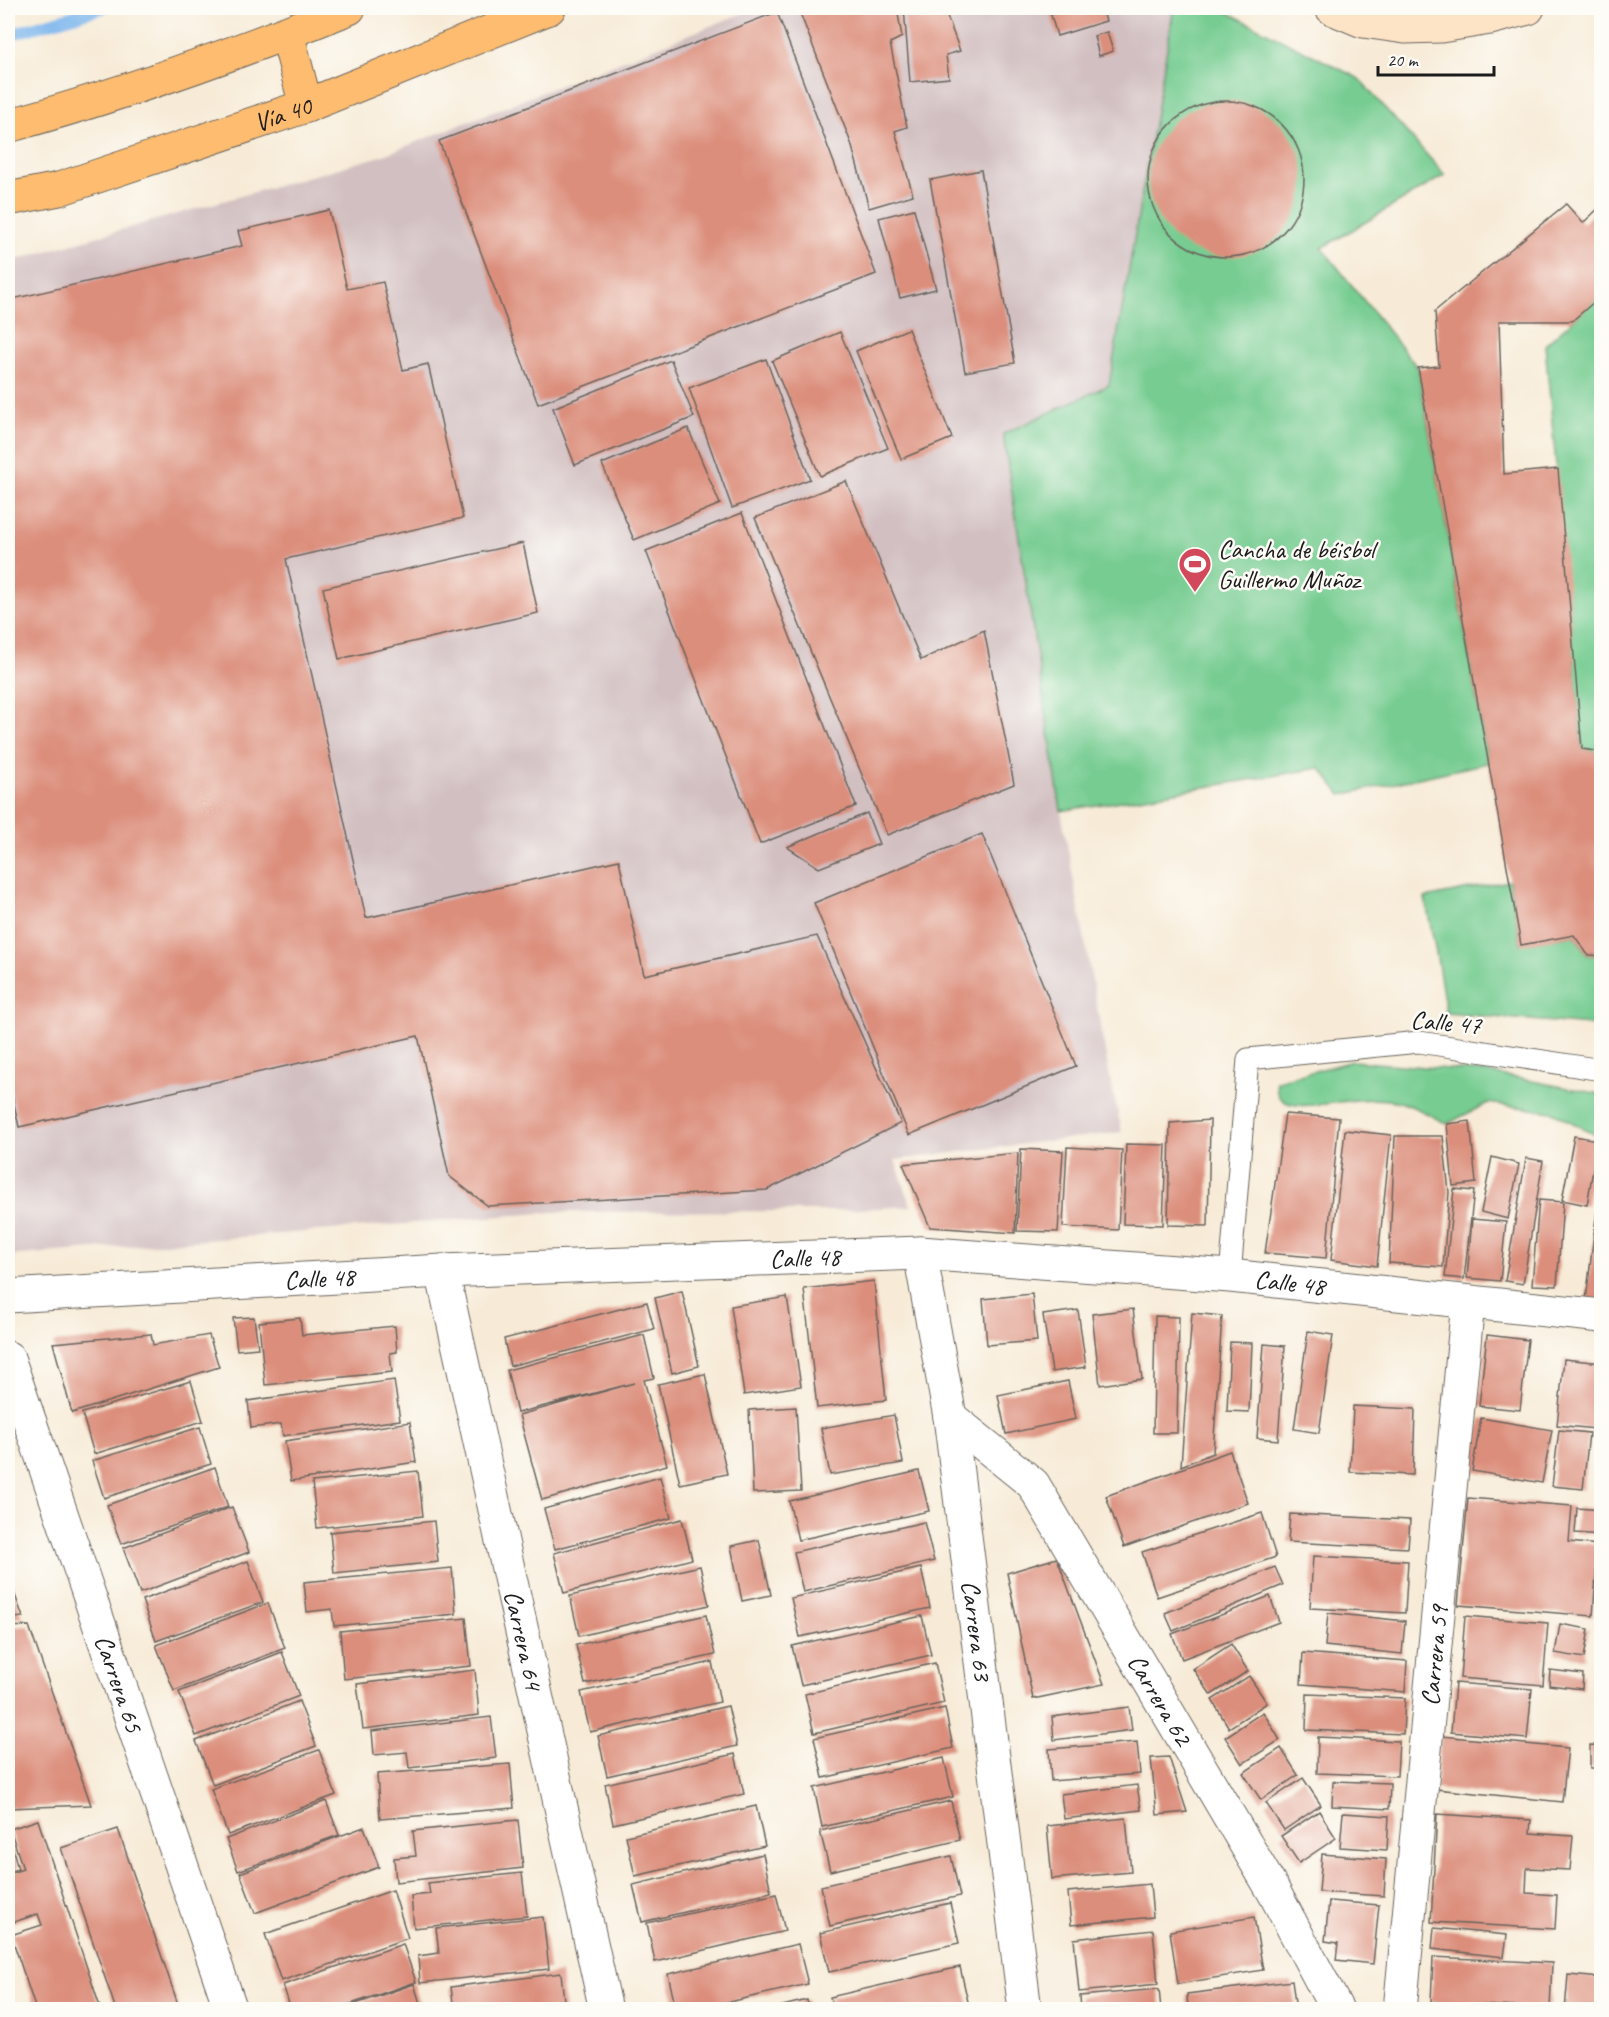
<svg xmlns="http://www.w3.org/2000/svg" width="1609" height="2017" font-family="Caveat,sans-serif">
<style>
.industrial{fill:#d2bfc1}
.green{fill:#76cc91;stroke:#497456;stroke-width:1.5}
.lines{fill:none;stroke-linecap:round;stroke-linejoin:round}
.stream{stroke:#7bb5ec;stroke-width:12}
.building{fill:#dc8e7c}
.lane-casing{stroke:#69645d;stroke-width:23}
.street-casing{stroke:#69645d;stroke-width:35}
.secondary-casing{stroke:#69645d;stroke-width:35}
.highway-casing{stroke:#69645d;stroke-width:35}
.lane{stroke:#fff;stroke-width:21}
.street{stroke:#fff;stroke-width:33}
.secondary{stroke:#fee4c6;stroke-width:33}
.highway{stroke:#fdbc70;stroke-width:33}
.labels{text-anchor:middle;stroke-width:5;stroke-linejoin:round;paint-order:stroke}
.street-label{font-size:26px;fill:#1c1c1c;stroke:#fdfcf7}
.poi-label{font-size:26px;fill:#1c1c1c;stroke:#fdfcf7;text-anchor:start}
</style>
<rect width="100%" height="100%" fill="#fdfcf7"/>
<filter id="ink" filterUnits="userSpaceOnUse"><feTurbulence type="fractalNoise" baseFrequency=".0167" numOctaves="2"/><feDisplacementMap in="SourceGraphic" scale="12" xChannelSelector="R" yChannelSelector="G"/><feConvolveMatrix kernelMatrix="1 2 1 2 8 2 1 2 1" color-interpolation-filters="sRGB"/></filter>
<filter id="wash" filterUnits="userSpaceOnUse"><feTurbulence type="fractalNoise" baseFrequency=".008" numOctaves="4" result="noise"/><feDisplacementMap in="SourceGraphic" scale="24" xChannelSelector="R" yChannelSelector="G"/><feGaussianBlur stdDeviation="1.35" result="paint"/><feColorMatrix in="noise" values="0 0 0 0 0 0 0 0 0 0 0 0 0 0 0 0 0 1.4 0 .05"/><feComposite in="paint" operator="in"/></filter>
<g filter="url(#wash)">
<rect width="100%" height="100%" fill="#f7ebd7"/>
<!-- industrial -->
<polygon class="industrial" points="756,8 1174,8 1109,385 1003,434 1061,811 1109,1073 1122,1132 895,1160 911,1206 827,1211 553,1212 8,1256 8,262 381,156"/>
<!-- green -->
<g class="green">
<polygon points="1174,8 1219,8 1358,78 1445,175 1322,248 1418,368 1488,763 1341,795 1320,768 1061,811 1003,434 1109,385"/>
<polygon points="1601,295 1601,752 1582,749 1545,345"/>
<polygon points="1509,881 1521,944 1574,935 1588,955 1601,956 1601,1026 1446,1013 1437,958 1425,898"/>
<path d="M1352,1061L1485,1072L1601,1094V1138L1553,1112L1488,1103L1447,1124C1433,1117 1410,1103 1395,1101C1384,1099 1370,1099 1358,1100C1338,1100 1269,1121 1277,1081Z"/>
</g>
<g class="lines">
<!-- stream -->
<polyline class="stream" points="8,35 102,8"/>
</g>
<g id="blocks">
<!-- building -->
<g class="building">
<polygon points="798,8 897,8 902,37 890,43 907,127 895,131 913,195 869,208 851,143"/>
<polygon points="904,8 944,8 960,51 946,55 949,78 910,82"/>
<polygon points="1049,8 1102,8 1106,21 1057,36"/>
<polygon points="777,12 876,274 538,404 439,141"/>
<polygon points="1107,32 1113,51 1099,56 1094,36"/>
<circle cx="1226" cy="179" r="78"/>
<polygon points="981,170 1015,363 965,372 930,180"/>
<polygon points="1566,204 1583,223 1602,205 1602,295 1572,321 1499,321 1504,474 1558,469 1582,749 1602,752 1602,956 1588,955 1574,935 1521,945 1418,368 1439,366 1435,311"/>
<polygon points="914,209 936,289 900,298 879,218"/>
<polygon points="329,210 347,289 383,282 403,370 428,364 463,518 286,559 366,918 619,860 644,975 817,936 901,1123 767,1190 488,1206 449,1176 418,1036 19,1127 8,1077 8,300 242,246 238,231"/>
<polygon points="908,329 952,438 901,459 856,351"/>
<polygon points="840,332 888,448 820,476 772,361"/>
<polygon points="766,359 810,479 732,508 689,388"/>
<polygon points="671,360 694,417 575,465 553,408"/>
<polygon points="688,428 720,504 634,540 602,464"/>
<polygon points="846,481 921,660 984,630 1014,784 887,835 755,518"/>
<polygon points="742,513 856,806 760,844 646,551"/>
<polygon points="523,543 538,613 339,659 323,588"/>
<polygon points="867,813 879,844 819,868 787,847"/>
<polygon points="982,834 1076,1066 909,1135 814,903"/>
<polygon points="1285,1114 1339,1118 1326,1258 1265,1253"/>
<polygon points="1210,1120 1208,1226 1168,1225 1170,1123"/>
<polygon points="1470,1121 1476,1183 1453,1186 1447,1124"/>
<polygon points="1345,1130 1391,1135 1377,1266 1331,1260"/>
<polygon points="1395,1136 1443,1136 1449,1192 1443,1267 1389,1263"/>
<polygon points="1574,1136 1598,1140 1587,1205 1562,1200"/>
<polygon points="1126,1144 1166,1145 1163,1225 1123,1224"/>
<polygon points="1067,1147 1122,1150 1118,1230 1063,1227"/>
<polygon points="1021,1149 1063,1151 1058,1232 1017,1231"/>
<polygon points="1018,1153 1015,1233 930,1227 903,1164"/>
<polygon points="1492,1157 1519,1164 1508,1219 1481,1212"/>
<polygon points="1526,1158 1543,1161 1523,1284 1505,1281"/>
<polygon points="1600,1184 1602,1184 1602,1302 1586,1300"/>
<polygon points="1454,1189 1474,1191 1464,1279 1445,1277"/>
<polygon points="1539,1200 1563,1202 1557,1286 1532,1285"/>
<polygon points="1472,1219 1506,1222 1500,1281 1467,1278"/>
<polygon points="874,1281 886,1400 817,1408 804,1289"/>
<polygon points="682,1291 699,1366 672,1373 655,1298"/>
<polygon points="1032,1294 1037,1341 987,1345 983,1299"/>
<polygon points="787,1297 801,1386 744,1395 731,1306"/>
<polygon points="647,1302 654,1329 510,1366 504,1339"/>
<polygon points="1133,1309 1142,1379 1100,1385 1092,1314"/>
<polygon points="1078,1310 1086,1367 1052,1372 1043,1315"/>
<polygon points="1192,1313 1222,1316 1213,1453 1181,1466"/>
<polygon points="1155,1316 1179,1317 1177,1433 1153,1433"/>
<polygon points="254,1317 258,1348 237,1350 233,1318"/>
<polygon points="300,1318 302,1335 395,1326 397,1352 390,1353 392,1372 265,1385 259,1322"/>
<polygon points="1308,1331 1333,1335 1319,1433 1294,1429"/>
<polygon points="151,1334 153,1345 209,1335 219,1367 72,1413 53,1343"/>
<polygon points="644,1335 654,1378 644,1380 667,1465 542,1500 519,1415 634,1383 517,1413 507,1370"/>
<polygon points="1487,1335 1528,1340 1520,1410 1479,1406"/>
<polygon points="1230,1342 1252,1343 1249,1412 1227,1411"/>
<polygon points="1264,1344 1285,1346 1278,1440 1257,1438"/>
<polygon points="1564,1359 1602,1363 1595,1429 1557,1425"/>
<polygon points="705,1374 727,1474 680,1484 658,1384"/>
<polygon points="394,1380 400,1420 283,1436 281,1424 251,1428 248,1401"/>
<polygon points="191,1381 203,1421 94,1454 82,1413"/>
<polygon points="1068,1381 1076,1419 1006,1434 998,1395"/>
<polygon points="1353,1406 1415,1409 1413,1475 1350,1472"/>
<polygon points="796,1407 801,1491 753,1493 749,1410"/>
<polygon points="894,1415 903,1463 830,1475 821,1428"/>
<polygon points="1481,1418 1552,1430 1542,1483 1472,1471"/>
<polygon points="410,1422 416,1462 291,1481 285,1441"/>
<polygon points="200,1427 211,1464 104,1498 92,1461"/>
<polygon points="1559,1430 1589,1433 1583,1489 1552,1486"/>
<polygon points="1230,1451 1248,1503 1124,1547 1106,1496"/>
<polygon points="215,1467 228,1507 121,1544 107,1505"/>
<polygon points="418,1471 423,1516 317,1528 312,1482"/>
<polygon points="919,1471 929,1511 798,1540 789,1501"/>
<polygon points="660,1477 671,1518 555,1549 544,1509"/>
<polygon points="1468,1498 1572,1506 1569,1542 1598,1545 1593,1616 1458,1605"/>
<polygon points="232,1507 249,1552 140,1593 123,1548"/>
<polygon points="1577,1508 1602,1510 1602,1535 1575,1533"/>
<polygon points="1262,1513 1276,1557 1157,1597 1142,1552"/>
<polygon points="1290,1514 1410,1520 1408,1548 1288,1542"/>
<polygon points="682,1519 692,1559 564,1593 554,1553"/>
<polygon points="434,1521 438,1562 334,1573 330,1532"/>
<polygon points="924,1522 934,1561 803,1592 794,1552"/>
<polygon points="759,1540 771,1595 742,1601 731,1546"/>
<polygon points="1313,1556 1408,1561 1405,1613 1310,1608"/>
<polygon points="1057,1558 1104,1684 1033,1699 1007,1573"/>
<polygon points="248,1561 263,1602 156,1641 142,1600"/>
<polygon points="700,1566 709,1605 579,1636 570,1596"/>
<polygon points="1275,1567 1283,1585 1173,1631 1165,1613"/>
<polygon points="452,1568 456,1614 334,1626 332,1609 307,1612 304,1582"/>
<polygon points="921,1568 930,1608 800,1637 791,1598"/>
<polygon points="8,1576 23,1617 8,1619"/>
<polygon points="1270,1596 1279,1622 1182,1659 1172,1634"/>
<polygon points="268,1603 285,1648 174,1691 156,1645"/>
<polygon points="1328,1613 1405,1621 1402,1654 1325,1646"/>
<polygon points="706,1615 715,1655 585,1684 576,1645"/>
<polygon points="922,1616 931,1655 801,1685 792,1646"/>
<polygon points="1465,1616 1548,1623 1543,1685 1460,1678"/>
<polygon points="466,1618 471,1666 344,1679 340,1631"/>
<polygon points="1560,1624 1589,1629 1584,1658 1555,1653"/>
<polygon points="29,1626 91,1805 8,1808 8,1627"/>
<polygon points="1231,1644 1248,1671 1211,1695 1193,1669"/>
<polygon points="282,1652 299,1696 196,1736 179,1692"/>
<polygon points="1303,1653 1407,1661 1405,1692 1301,1684"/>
<polygon points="712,1662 720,1702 590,1732 581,1692"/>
<polygon points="935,1663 944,1703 814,1733 805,1694"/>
<polygon points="475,1670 479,1715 363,1729 357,1684"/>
<polygon points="1550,1670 1583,1674 1582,1689 1549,1685"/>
<polygon points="1249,1676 1267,1703 1229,1728 1212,1700"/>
<polygon points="1455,1683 1532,1689 1527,1739 1451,1732"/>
<polygon points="1307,1694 1405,1698 1403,1734 1306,1730"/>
<polygon points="299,1701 316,1746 213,1785 196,1741"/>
<polygon points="728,1706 737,1746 607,1776 598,1736"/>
<polygon points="1129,1707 1132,1730 1054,1740 1052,1717"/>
<polygon points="945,1708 953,1748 823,1778 814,1738"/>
<polygon points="1263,1712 1280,1740 1242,1764 1225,1737"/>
<polygon points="491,1717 496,1758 409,1768 407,1752 374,1755 372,1731"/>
<polygon points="1441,1736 1568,1748 1562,1802 1436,1789"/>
<polygon points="1318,1737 1399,1741 1397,1776 1317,1773"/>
<polygon points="1137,1742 1140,1774 1051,1781 1049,1749"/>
<polygon points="1590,1745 1602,1746 1602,1768 1590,1768"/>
<polygon points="1281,1748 1298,1775 1261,1800 1243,1773"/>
<polygon points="319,1750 336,1795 228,1835 211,1789"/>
<polygon points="735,1754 744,1794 613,1824 605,1784"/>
<polygon points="1169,1757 1187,1812 1157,1815 1151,1758"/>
<polygon points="944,1758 953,1797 822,1827 814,1788"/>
<polygon points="510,1764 514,1808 380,1819 377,1774"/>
<polygon points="1303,1778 1321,1805 1284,1830 1266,1803"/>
<polygon points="1333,1781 1390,1783 1389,1809 1332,1806"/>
<polygon points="1137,1785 1141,1810 1064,1819 1061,1794"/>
<polygon points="326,1801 339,1835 238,1871 226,1839"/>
<polygon points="951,1801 960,1840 830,1871 820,1831"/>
<polygon points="756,1806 765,1846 635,1876 626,1836"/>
<polygon points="1319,1811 1336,1838 1299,1863 1281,1836"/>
<polygon points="1343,1813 1389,1816 1387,1850 1340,1847"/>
<polygon points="1437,1814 1531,1820 1530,1833 1573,1836 1570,1870 1527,1868 1526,1893 1557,1895 1555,1929 1431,1922"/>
<polygon points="1126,1818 1131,1872 1052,1879 1047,1826"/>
<polygon points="38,1820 101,2010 36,2010 11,1935 42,1925 38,1914 8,1924 8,1874 23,1869 10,1829"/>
<polygon points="518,1820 523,1868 396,1882 394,1858 416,1856 413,1831"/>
<polygon points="364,1827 379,1867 255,1913 240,1873"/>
<polygon points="118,1829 180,2010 116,2010 61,1848"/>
<polygon points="8,1830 18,1869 8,1872"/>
<polygon points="763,1854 771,1892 642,1922 633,1885"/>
<polygon points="1322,1854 1386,1859 1384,1896 1319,1892"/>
<polygon points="951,1856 960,1896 830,1926 821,1886"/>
<polygon points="522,1873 527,1916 414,1928 411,1896 430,1894 428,1883"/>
<polygon points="1150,1884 1153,1917 1071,1925 1068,1892"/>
<polygon points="393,1890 408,1938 281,1981 265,1934"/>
<polygon points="776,1894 785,1931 655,1962 647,1923"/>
<polygon points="1329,1901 1379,1905 1373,1964 1336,1960 1338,1943 1325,1941"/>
<polygon points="950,1903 959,1943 829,1972 820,1933"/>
<polygon points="543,1917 549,1969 420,1983 418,1956 439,1953 436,1928"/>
<polygon points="1254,1917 1263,1970 1178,1984 1170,1931"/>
<polygon points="1434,1928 1507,1935 1504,1957 1432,1949"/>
<polygon points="1153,1930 1158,1984 1079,1992 1074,1939"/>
<polygon points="403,1944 416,1982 333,2010 291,2010 283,1985"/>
<polygon points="798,1944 808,1984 694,2010 676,2010 668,1974"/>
<polygon points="1433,1957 1552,1963 1550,2009 1431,2002"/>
<polygon points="960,1967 969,2006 956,2010 833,2010 830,1997"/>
<polygon points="561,1973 565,2010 454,2010 451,1987"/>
<polygon points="1568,1975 1602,1978 1602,2010 1565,2010"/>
<polygon points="1292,1981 1296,2010 1188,2010 1187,1994"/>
<polygon points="414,1984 422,2010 341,2010 341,2009"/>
<polygon points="1159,1989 1161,2010 1081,2010 1080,1996"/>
<polygon points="807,2000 809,2010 770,2010 770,2009"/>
</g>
</g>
</g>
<g filter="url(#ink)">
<use href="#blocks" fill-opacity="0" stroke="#69645d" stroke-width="1.5"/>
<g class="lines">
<defs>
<polyline id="lane" points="1230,1276 1248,1059 1419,1042 1602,1070"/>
<g id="street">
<path id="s1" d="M920,1253L950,1417L1025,2010"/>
<path id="s2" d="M442,1271L606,2010"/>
<path id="s3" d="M8,1296L442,1271L920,1253L1230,1276L1602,1316"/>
<path id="s4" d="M8,1358L231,2010"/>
<path id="s5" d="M950,1417L1033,1484L1274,1892L1337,2010"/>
<path id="s6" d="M1400,2010L1468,1302"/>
</g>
<polyline id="secondary" points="1332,8 1363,21 1405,27 1441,26 1490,18 1528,8"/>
<g id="highway">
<polyline points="287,33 306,106"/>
<path d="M8,126C124,94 238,53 349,8"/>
<path id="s7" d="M8,199L59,189L306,106L549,8"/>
</g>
</defs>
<!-- lane casing -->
<use href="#lane" class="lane-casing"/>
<!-- street casing -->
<use href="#street" class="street-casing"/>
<!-- secondary casing -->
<use href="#secondary" class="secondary-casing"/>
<!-- highway casing -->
<use href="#highway" class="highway-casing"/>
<!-- lane -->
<use href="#lane" class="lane"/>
<!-- street -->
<use href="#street" class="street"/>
<!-- secondary -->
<use href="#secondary" class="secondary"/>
<!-- highway -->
<use href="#highway" class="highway"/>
</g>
</g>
<!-- icons -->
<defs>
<symbol id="stadium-pin" viewBox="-11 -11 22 30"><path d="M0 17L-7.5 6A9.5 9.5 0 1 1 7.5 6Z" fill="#d1495b" stroke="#fdfcf7"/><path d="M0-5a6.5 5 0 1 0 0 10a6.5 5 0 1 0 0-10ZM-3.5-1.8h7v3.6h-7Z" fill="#fff"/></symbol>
</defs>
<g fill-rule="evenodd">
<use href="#stadium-pin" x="1176" y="545" width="38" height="52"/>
</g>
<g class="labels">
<!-- street labels -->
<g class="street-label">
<text dy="9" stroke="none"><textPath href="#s7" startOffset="288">Vía 40</textPath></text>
<text transform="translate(1446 1022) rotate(5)" y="9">Calle 47</text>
<text dy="9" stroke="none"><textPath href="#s3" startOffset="798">Calle 48</textPath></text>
<text dy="9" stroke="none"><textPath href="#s3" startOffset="312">Calle 48</textPath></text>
<text dy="9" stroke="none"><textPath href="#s3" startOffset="1284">Calle 48</textPath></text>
<text dy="9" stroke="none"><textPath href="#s1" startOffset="382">Carrera 63</textPath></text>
<text dy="9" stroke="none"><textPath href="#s2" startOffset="378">Carrera 64</textPath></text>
<text dy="9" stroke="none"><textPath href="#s6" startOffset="356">Carrera 59</textPath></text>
<text dy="9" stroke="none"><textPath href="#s4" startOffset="344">Carrera 65</textPath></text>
<text dy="9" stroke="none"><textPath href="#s5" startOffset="357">Carrera 62</textPath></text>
</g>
<!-- poi labels -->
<g class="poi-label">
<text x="1218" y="558">Cancha de béisbol<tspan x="1218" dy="30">Guillermo Muñoz</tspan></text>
</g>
</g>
<!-- margin -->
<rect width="1609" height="2017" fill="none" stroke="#fdfcf7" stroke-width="30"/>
<!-- scale -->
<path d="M1378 66v9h116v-9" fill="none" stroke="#1c1c1c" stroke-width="3"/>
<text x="1387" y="66" font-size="18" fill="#1c1c1c" stroke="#fdfcf7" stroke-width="4.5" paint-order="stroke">20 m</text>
</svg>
